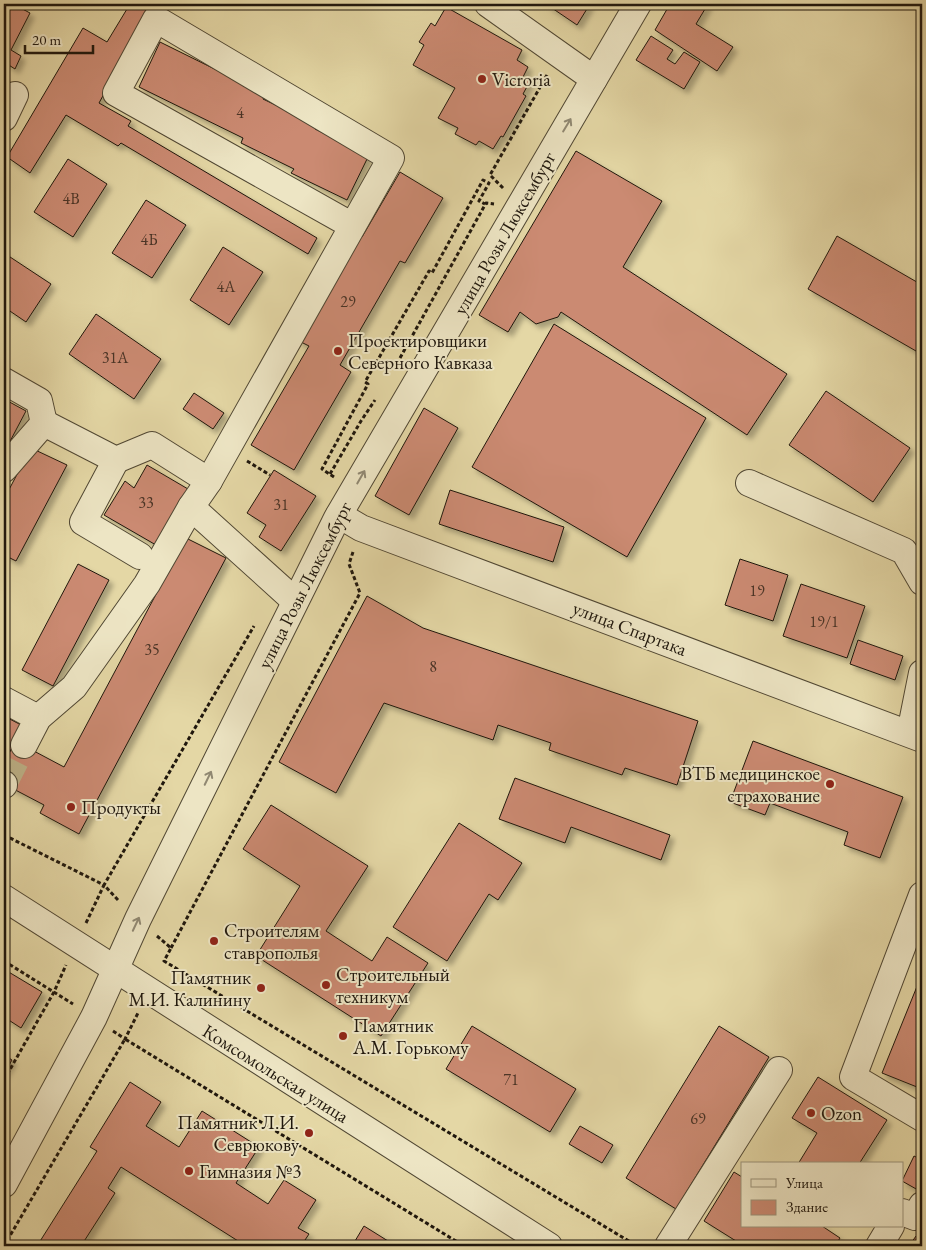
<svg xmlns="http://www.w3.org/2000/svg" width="926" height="1250" font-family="'EB Garamond',serif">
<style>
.building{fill:#cb8a72;stroke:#1f170d;filter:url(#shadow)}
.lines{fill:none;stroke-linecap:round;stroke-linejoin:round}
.minor-tunnel{stroke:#bdb187;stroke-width:26;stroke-dasharray:26 13;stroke-linecap:butt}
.minor-casing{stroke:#504733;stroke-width:28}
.path{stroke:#1f170d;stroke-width:3;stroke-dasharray:4 2.5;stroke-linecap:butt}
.minor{stroke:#ede5c4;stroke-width:26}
.oneway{stroke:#908872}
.poi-dot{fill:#8f2418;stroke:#ede5c4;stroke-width:2}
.labels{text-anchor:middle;stroke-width:4;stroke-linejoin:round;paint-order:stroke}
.number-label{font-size:16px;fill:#4a3426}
.poi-label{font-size:19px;fill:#1f170d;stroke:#ede5c4;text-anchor:start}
.street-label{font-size:19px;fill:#1f170d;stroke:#ede5c4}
</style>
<defs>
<filter id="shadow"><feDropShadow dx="4.5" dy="4.5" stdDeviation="2.5" flood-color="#0004"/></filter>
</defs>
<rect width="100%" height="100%" fill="#e4d7a5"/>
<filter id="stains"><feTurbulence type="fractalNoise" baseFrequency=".004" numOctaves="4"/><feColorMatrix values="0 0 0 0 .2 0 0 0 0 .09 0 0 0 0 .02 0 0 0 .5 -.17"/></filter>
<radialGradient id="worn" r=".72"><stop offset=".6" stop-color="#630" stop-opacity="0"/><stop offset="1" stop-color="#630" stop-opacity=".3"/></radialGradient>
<!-- building -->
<g class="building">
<polygon points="4,4 13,4 30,13 11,50 21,56 15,69 4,62"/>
<polygon points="130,4 153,4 99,103 131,121 128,126 317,238 308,254 121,143 118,146 66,115 30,173 7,157 83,28 107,42"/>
<polygon points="546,4 590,4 577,25"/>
<polygon points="670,4 708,4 696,24 733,47 717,71 655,30"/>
<polygon points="446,7 522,50 517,60 528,67 523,77 530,81 523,94 526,96 503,137 501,136 493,149 479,141 476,145 455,134 458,128 438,118 455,88 413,65 424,45 419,42 431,23 435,26"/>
<polygon points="651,36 673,50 667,59 675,64 684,52 700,62 684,89 636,60"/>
<polygon points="160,42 265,94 263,99 317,125 315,129 369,155 347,200 291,173 294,169 241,143 243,138 139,87"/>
<polygon points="576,151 662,201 623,267 787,374 747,435 561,312 558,317 536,324 520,312 508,332 479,315"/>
<polygon points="68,159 107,184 73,237 34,212"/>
<polygon points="400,172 443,198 405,263 400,261 340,365 351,372 294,470 251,445 309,346 297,340 358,235 362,237"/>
<polygon points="146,200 186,225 152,278 112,253"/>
<polygon points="837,236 922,285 922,339 916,351 808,289"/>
<polygon points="223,247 263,272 229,325 190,300"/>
<polygon points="4,253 51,284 26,322 4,307"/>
<polygon points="96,314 161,359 134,399 69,354"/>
<polygon points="554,324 706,418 627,557 472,467"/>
<polygon points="826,391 910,448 873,502 789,445"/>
<polygon points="194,393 224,413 213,429 183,409"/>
<polygon points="4,399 26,411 7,447 4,445"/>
<polygon points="424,408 458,428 409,515 375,496"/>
<polygon points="31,448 67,465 16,561 4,555 4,499"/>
<polygon points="147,465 188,489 156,545 104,515 125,481 134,488"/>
<polygon points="274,470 316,496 281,551 259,537 266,525 247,513"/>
<polygon points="450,490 564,527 553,562 439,524"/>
<polygon points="186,538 226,558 79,834 40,813 44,805 4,784 4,763 15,741 64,767"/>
<polygon points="740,559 788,575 773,621 725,605"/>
<polygon points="78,564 109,580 53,686 22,670"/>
<polygon points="801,584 865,606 847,658 783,636"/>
<polygon points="367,596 423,628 698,721 677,785 625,768 622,775 549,750 551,743 498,725 493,740 384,703 336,793 279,762"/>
<polygon points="858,640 903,656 895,680 850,664"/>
<polygon points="4,716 23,726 4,763"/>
<polygon points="753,741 903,797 880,858 844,845 848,832 770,803 765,815 730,802"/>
<polygon points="515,778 670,835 661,860 571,827 565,843 499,819"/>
<polygon points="271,805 368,866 326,931 372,961 387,937 428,963 381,1036 256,956 300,886 243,849"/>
<polygon points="459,823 522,863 498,900 489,894 447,961 393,927"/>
<polygon points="7,971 42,992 21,1028 4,1017 4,976"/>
<polygon points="922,974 922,1089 882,1073"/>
<polygon points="472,1026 576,1089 550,1132 446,1069"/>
<polygon points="719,1026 769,1057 676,1209 626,1178"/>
<polygon points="4,1055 12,1060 4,1074"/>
<polygon points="818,1077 887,1120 859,1164 798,1164 817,1133 792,1118"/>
<polygon points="130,1082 161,1102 146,1126 179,1147 202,1111 259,1147 236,1183 268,1204 284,1180 316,1200 298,1228 309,1234 301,1246 288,1244 287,1246 246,1246 121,1167 108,1188 115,1193 81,1246 37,1246 97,1151 90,1147"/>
<polygon points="580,1126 613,1145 602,1163 569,1144"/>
<polygon points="914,1156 922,1160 922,1183 918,1190 902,1181"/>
<polygon points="734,1172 742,1177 742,1226 822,1226 840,1238 835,1246 744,1246 704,1221"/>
<polygon points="364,1226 396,1246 352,1246"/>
<polygon points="916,1236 922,1240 922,1246 909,1246"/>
</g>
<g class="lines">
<!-- minor-tunnel -->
<polyline class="minor-tunnel" points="4,784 24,745"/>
<defs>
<g id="minor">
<polyline points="488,4 594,79"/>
<polyline points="4,118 15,95"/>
<polyline points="4,381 39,401 44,423"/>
<polyline points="116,460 83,522 140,556"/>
<polyline points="4,469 44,423 116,460 152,445 209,481 191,507 295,601"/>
<polyline points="209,481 391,158 156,19 116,93 351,225"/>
<polyline points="749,483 904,551 922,582"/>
<polyline points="339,515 361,528 922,739"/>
<polyline points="4,700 38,718"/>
<polyline points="910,733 922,673"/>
<polyline points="24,745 38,718 74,687 147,584 191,507"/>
<polyline points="4,785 4,784"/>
<polyline points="922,895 853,1077 922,1118"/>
<polyline points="4,898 549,1246"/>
<polyline points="4,1184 94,1017 138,919 337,518 638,4"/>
<polyline points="902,1212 915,1217 922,1205"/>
<polyline points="668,1246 779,1070"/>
<polyline points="879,1246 891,1226"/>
</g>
</defs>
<!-- minor casing -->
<use href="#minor" class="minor-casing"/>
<!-- path -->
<g class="path">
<polyline points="503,188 490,175 547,75"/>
<polyline points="400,358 486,203 494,204"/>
<polyline points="247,461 270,475"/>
<polyline points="330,474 361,421 375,400"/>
<polyline points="334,477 322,469 368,384 365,382 429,271 432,273 483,180 489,183 479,201 485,204"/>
<polyline points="4,835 104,885 254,626"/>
<polyline points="86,923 104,885 119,901"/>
<polyline points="157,936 171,948 164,961 637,1246"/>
<polyline points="171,948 360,593 349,564 353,552"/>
<polyline points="4,961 73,1004"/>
<polyline points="113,1031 125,1039 138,1013"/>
<polyline points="4,1080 54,992 66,965"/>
<polyline points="4,1246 125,1039 464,1246"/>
</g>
<!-- minor -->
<use href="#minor" class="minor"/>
</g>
<!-- one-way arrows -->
<defs><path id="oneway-shaft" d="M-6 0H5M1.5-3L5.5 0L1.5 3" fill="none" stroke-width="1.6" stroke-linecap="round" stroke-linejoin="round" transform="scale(1.25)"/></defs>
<g class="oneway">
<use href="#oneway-shaft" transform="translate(567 125) rotate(-59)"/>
<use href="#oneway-shaft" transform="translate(361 477) rotate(-60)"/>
<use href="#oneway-shaft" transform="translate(208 778) rotate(-64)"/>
<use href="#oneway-shaft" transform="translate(136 924) rotate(-65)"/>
</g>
<!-- markers -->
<g class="poi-dot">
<circle cx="482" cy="79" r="5"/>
<circle cx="338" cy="351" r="5"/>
<circle cx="830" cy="784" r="5"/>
<circle cx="71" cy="807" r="5"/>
<circle cx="214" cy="941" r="5"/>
<circle cx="326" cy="985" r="5"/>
<circle cx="261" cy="988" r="5"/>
<circle cx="343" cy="1036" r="5"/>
<circle cx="811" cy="1113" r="5"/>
<circle cx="309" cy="1133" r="5"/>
<circle cx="189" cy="1171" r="5"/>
</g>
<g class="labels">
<!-- number labels -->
<g class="number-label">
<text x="240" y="118">4</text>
<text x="71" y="204">4В</text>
<text x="149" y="245">4Б</text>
<text x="226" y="292">4А</text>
<text x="348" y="307">29</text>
<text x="115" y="363">31А</text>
<text x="146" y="508">33</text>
<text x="281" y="510">31</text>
<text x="757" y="596">19</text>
<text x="824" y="627">19/1</text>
<text x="152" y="655">35</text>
<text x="433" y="672">8</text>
<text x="511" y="1085">71</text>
<text x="698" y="1124">69</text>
</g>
<!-- poi labels -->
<g class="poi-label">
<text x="492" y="86">Vicroria</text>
<text x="348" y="347">Проектировщики<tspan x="348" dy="22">Северного Кавказа</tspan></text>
<text x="820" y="780" text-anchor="end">ВТБ медицинское<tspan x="820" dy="22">страхование</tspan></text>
<text x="81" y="814">Продукты</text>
<text x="224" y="937">Строителям<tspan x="224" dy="22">ставрополья</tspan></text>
<text x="336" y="981">Строительный<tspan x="336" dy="22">техникум</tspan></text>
<text x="251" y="984" text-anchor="end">Памятник<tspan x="251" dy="22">М.И. Калинину</tspan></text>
<text x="353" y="1032">Памятник<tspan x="353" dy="22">А.М. Горькому</tspan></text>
<text x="821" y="1120">Ozon</text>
<text x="299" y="1129" text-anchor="end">Памятник Л.И.<tspan x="299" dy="22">Севрюкову</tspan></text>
<text x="199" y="1178">Гимназия №3</text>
</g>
<!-- street labels -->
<g class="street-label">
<text transform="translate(504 233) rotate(-60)" y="7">улица Розы Люксембург</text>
<text transform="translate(304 585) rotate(-63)" y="7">улица Розы Люксембург</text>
<text transform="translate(630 628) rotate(21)" y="7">улица Спартака</text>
<text transform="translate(276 1073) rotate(32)" y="7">Комсомольская улица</text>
</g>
</g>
<!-- margin -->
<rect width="926" height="1250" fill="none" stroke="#e4d7a5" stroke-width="20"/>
<rect x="5" y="5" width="916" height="1240" fill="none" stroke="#1f170d" stroke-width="2.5"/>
<rect x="10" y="10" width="906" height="1230" fill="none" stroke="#1f170d"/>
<!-- legend -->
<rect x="741" y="1162" width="162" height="65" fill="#ede5c4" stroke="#9b937b"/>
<rect x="751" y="1179" width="25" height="8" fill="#ede5c4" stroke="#9b937b"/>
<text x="786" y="1188" font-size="15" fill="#1f170d">Улица</text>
<rect x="751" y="1200" width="25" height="15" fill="#cb8a72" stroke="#9b937b"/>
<text x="786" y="1212" font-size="15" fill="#1f170d">Здание</text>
<!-- scale -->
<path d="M25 45v8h68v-8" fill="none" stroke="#1f170d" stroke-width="2.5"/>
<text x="32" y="45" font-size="15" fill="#1f170d" stroke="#ede5c4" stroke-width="4" paint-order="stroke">20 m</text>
<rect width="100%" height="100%" filter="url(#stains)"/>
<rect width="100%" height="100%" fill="url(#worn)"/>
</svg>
